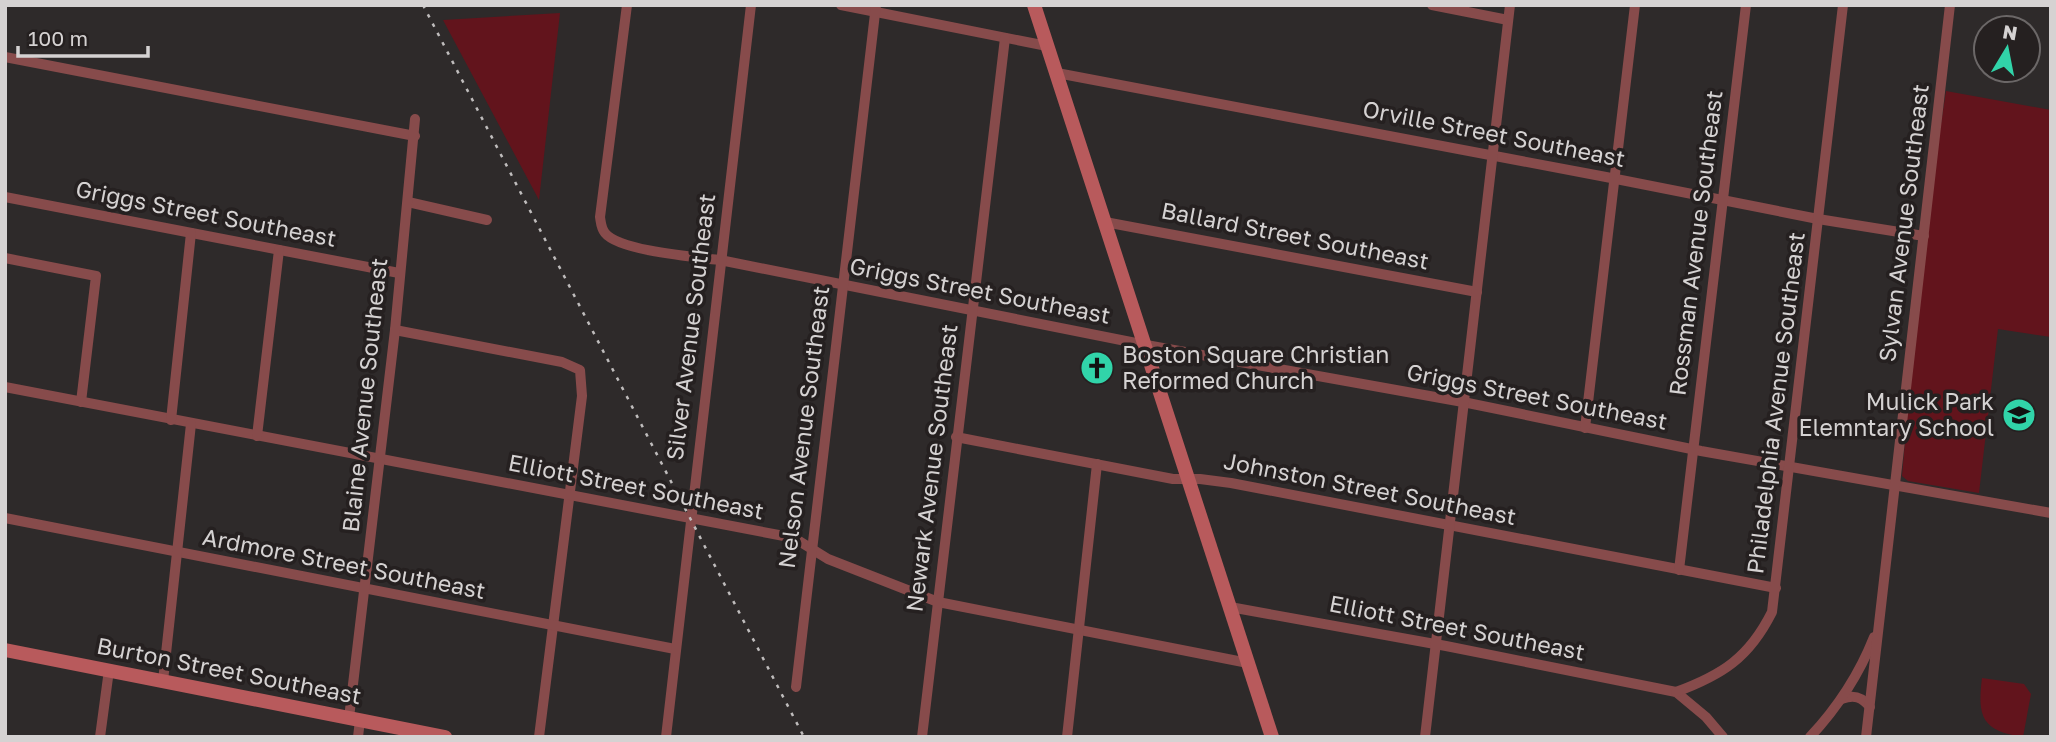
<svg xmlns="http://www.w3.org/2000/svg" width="2056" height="742" font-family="'Golos Text',sans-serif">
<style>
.green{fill:#62141c}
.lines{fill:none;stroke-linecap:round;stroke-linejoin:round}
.minor{stroke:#874b4b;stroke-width:10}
.secondary{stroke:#b85a5c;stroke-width:14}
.rail{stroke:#bfbcbc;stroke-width:2.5;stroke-dasharray:3.5 7;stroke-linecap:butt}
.labels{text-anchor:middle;stroke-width:7;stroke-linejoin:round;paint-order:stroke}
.street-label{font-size:23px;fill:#d5d2d2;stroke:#252020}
.poi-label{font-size:23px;fill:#d5d2d2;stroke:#252020;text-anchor:start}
</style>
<rect width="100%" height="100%" fill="#2e2a2a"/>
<!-- green -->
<g class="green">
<polygon points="560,13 539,200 443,20"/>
<polygon points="1946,91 2051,110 2051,337 1998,329 1979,493 1908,481 1902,476 1922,248"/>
<path d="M1982,678L2024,684L2031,694L2023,737C1982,731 1977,717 1982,678Z"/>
</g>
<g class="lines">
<!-- minor -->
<g class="minor">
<path d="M627,5L600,217C601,223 601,228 605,233C619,251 696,257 720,260L1146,345L1463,402L1701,451L2051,513"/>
<polyline points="841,5 1047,46"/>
<polyline points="1432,5 1508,20"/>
<polyline points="5,57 415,136"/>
<polyline points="1057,73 1606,177 1818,219 1924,236"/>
<polyline points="5,197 399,273"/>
<polyline points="408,202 487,220"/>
<polyline points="1105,222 1477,292"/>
<polyline points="5,258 96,276 81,402"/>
<polyline points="395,330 562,362 580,370 582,396 539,737"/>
<polyline points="5,387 784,536 799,541 828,559 938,602 1248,663"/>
<polyline points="171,420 191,233"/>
<polyline points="1585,428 1635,5"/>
<polyline points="257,436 279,250"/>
<polyline points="956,437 1173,479 1200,479 1231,483 1776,588"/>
<polyline points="5,518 675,649"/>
<polyline points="1679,570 1746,5"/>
<polyline points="1230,607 1446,646 1676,692 1706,717 1723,737"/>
<polyline points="163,681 191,424"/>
<polyline points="796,687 876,5"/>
<path d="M1676,692C1722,675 1749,658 1772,612L1843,5"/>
<path d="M1842,699C1854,694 1862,697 1870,707"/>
<polyline points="349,718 395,330 415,119"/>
<polyline points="100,737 109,670"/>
<polyline points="358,737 360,720"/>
<polyline points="666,737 751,5"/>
<polyline points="922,737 1005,38"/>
<polyline points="1067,737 1097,464"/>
<polyline points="1425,737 1510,5"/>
<path d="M1810,737C1838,707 1859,675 1874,637"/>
<polyline points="1866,737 1950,5"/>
</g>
<!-- secondary -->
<g class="secondary">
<polyline points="1034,5 1272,737"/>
<polyline points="5,650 445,737"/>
</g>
<!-- rail -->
<polyline class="rail" points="423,5 804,737"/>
</g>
<!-- icons -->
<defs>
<symbol id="church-disc" viewBox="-11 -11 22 22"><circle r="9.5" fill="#31d4a9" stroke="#252020"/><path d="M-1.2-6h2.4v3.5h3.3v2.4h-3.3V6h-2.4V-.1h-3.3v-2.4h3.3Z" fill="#111"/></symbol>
<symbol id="school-disc" viewBox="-11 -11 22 22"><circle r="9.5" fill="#31d4a9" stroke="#252020"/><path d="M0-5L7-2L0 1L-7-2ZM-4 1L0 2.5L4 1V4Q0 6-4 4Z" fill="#111"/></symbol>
</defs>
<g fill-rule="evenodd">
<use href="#church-disc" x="1078" y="349" width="38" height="38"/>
<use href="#school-disc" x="2000" y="396" width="38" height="38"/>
</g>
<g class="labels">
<!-- street labels -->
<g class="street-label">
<text transform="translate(1494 134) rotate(11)" y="8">Orville Street Southeast</text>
<text transform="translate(206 214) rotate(11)" y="8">Griggs Street Southeast</text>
<text transform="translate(1904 223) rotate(-83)" y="8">Sylvan Avenue Southeast</text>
<text transform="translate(1295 236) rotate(11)" y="8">Ballard Street Southeast</text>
<text transform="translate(1696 243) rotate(-83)" y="8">Rossman Avenue Southeast</text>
<text transform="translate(980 291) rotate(11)" y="8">Griggs Street Southeast</text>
<text transform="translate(691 327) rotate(-83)" y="8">Silver Avenue Southeast</text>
<text transform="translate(365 395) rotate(-84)" y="8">Blaine Avenue Southeast</text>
<text transform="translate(1537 397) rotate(11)" y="8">Griggs Street Southeast</text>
<text transform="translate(1776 403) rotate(-83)" y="8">Philadelphia Avenue Southeast</text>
<text transform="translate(804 427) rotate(-83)" y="8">Nelson Avenue Southeast</text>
<text transform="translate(932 468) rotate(-83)" y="8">Newark Avenue Southeast</text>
<text transform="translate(636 487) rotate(11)" y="8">Elliott Street Southeast</text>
<text transform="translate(1370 489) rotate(11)" y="8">Johnston Street Southeast</text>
<text transform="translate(344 564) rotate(11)" y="8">Ardmore Street Southeast</text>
<text transform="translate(1457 628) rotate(11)" y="8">Elliott Street Southeast</text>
<text transform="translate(229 671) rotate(11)" y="8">Burton Street Southeast</text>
</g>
<!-- poi labels -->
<g class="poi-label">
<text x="1122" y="363">Boston Square Christian<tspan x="1122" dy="26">Reformed Church</tspan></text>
<text x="1994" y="410" text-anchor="end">Mulick Park<tspan x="1994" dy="26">Elemntary School</tspan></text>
</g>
</g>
<!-- border -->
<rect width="2056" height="742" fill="none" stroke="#d5d2d2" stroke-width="14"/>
<!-- north arrow -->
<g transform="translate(2007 49) rotate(10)"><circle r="33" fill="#252020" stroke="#6b6767" stroke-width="2"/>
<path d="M0-5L12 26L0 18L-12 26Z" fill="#31d4a9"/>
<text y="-10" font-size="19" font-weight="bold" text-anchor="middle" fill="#d5d2d2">N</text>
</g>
<!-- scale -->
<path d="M18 46v10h130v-10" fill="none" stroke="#d5d2d2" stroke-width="3.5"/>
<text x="28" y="46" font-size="21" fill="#d5d2d2" stroke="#252020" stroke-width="5" paint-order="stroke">100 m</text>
</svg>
